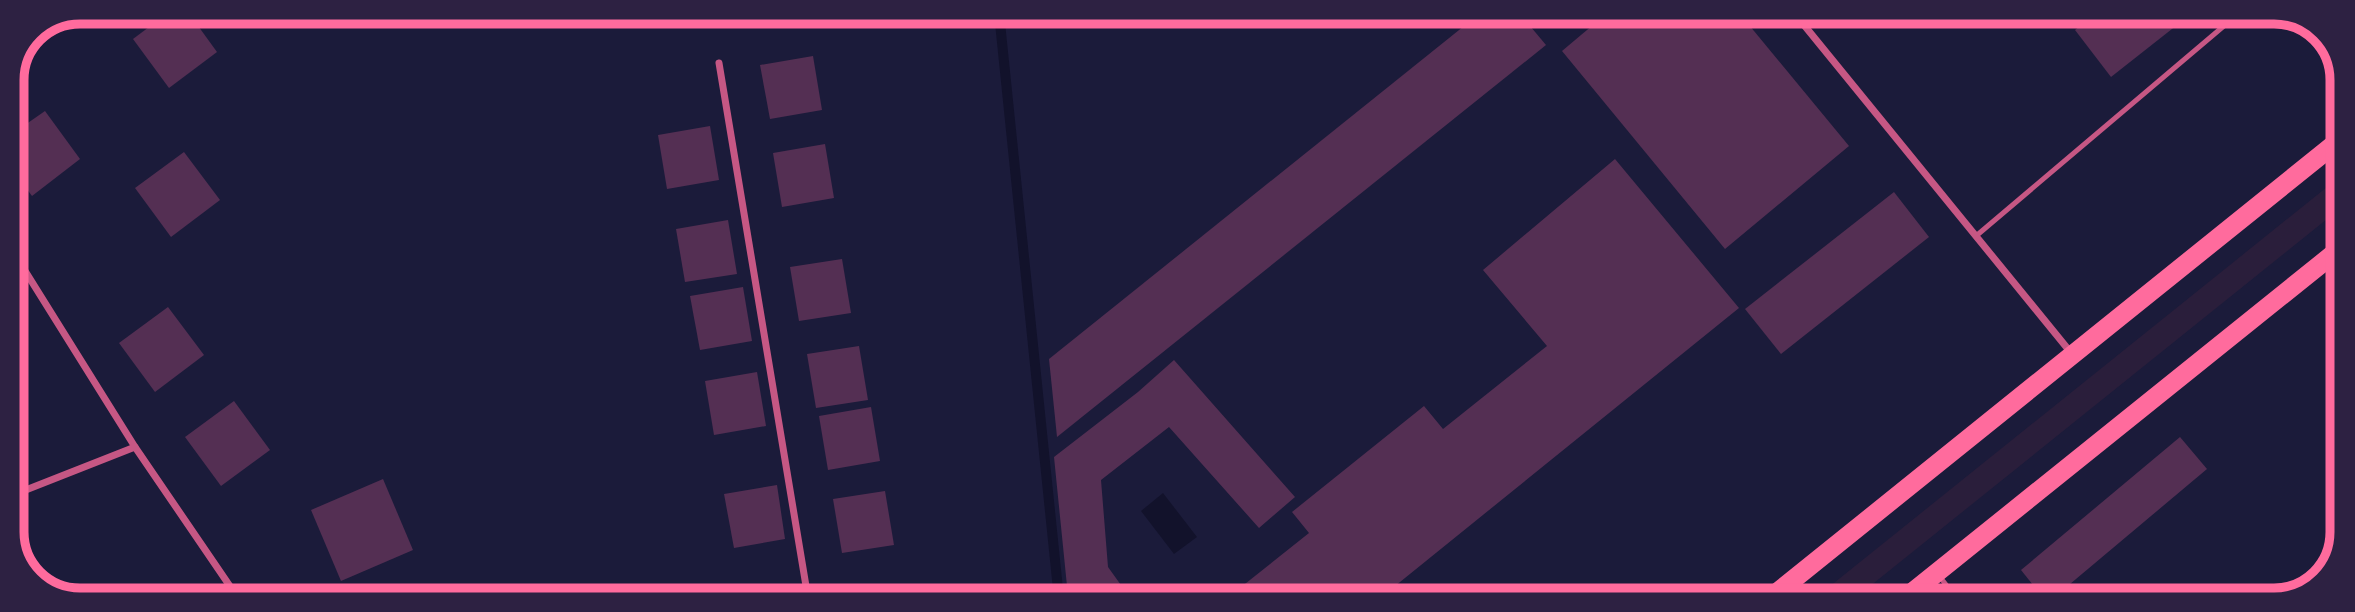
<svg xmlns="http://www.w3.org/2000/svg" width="2355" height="612" font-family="'Noto Sans',sans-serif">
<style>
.green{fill:#2a1e3b}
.water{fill:#12122b}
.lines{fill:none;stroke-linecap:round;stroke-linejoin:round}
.stream{stroke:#12122b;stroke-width:10}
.building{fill:#542f53}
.service{stroke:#c65784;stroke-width:5}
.minor{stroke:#c65784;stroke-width:7}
.trunk{stroke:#ff6b9d;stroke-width:19}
.rim{fill:none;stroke:#ff6b9d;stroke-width:9}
</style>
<rect width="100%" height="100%" fill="#1b1b3a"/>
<!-- green -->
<polygon class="green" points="2342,175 2342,207 1854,599 1814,599"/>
<!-- water -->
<polygon class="water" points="1163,493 1197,537 1174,554 1141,511"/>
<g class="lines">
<!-- stream -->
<polyline class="stream" points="999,13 1059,599"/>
</g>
<!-- building -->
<g class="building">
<polygon points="169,12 188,12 217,52 169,88 133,39"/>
<polygon points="210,12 235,12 219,25"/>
<polygon points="1479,14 1520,14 1546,45 1057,437 1049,359"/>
<polygon points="1606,14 1740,14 1849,146 1725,249 1562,51"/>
<polygon points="2095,14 2191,14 2111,77 2075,30"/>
<polygon points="813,56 822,110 770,119 760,65"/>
<polygon points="45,111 80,159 32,196 12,169 12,134"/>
<polygon points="710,126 719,180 667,189 658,135"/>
<polygon points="825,144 834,198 782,207 773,153"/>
<polygon points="184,152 220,200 171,237 135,188"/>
<polygon points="1615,159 1739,308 1379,599 1226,599 1309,533 1292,512 1424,406 1443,429 1547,346 1483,270"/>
<polygon points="1894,192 1929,237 1781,354 1745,309"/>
<polygon points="728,220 737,274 685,282 676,229"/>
<polygon points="842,259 851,313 799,321 790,267"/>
<polygon points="743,287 752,341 700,350 690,296"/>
<polygon points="168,307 204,355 155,392 119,343"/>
<polygon points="859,346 868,400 816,408 807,354"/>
<polygon points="1174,360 1295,497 1259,528 1169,427 1101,480 1108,567 1131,599 1078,599 1067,586 1054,457 1138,392"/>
<polygon points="757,372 766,426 714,435 705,381"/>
<polygon points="234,401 270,450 221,486 185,437"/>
<polygon points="871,407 880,461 828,470 819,416"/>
<polygon points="2180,437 2207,469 2051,600 2045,600 2021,570"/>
<polygon points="383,479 413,550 341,581 311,510"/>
<polygon points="777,485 785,539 734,548 724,494"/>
<polygon points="885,491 894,545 842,553 833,499"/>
<polygon points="793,584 796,598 742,598 741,592"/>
<polygon points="431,588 435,598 407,598"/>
</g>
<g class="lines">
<!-- service -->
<g class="service">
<polyline points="1976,236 2238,14"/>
<polyline points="1940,577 1957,599"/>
</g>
<!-- minor -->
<g class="minor">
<polyline points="1795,14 2072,354"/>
<polyline points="719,63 808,598"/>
<polyline points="12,250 135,447 238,598"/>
<polyline points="13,495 135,447"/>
</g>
<!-- trunk -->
<g class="trunk">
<polyline points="1769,599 2342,138"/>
<polyline points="1904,599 2342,247"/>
</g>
</g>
<!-- crop -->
<path d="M0 0H2355V612H0ZM80 24H2274A56 56 0 0 1 2330 80V532A56 56 0 0 1 2274 588H80A56 56 0 0 1 24 532V80A56 56 0 0 1 80 24Z" fill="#2d2142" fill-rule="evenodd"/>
<path class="rim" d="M80 24H2274A56 56 0 0 1 2330 80V532A56 56 0 0 1 2274 588H80A56 56 0 0 1 24 532V80A56 56 0 0 1 80 24Z"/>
</svg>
